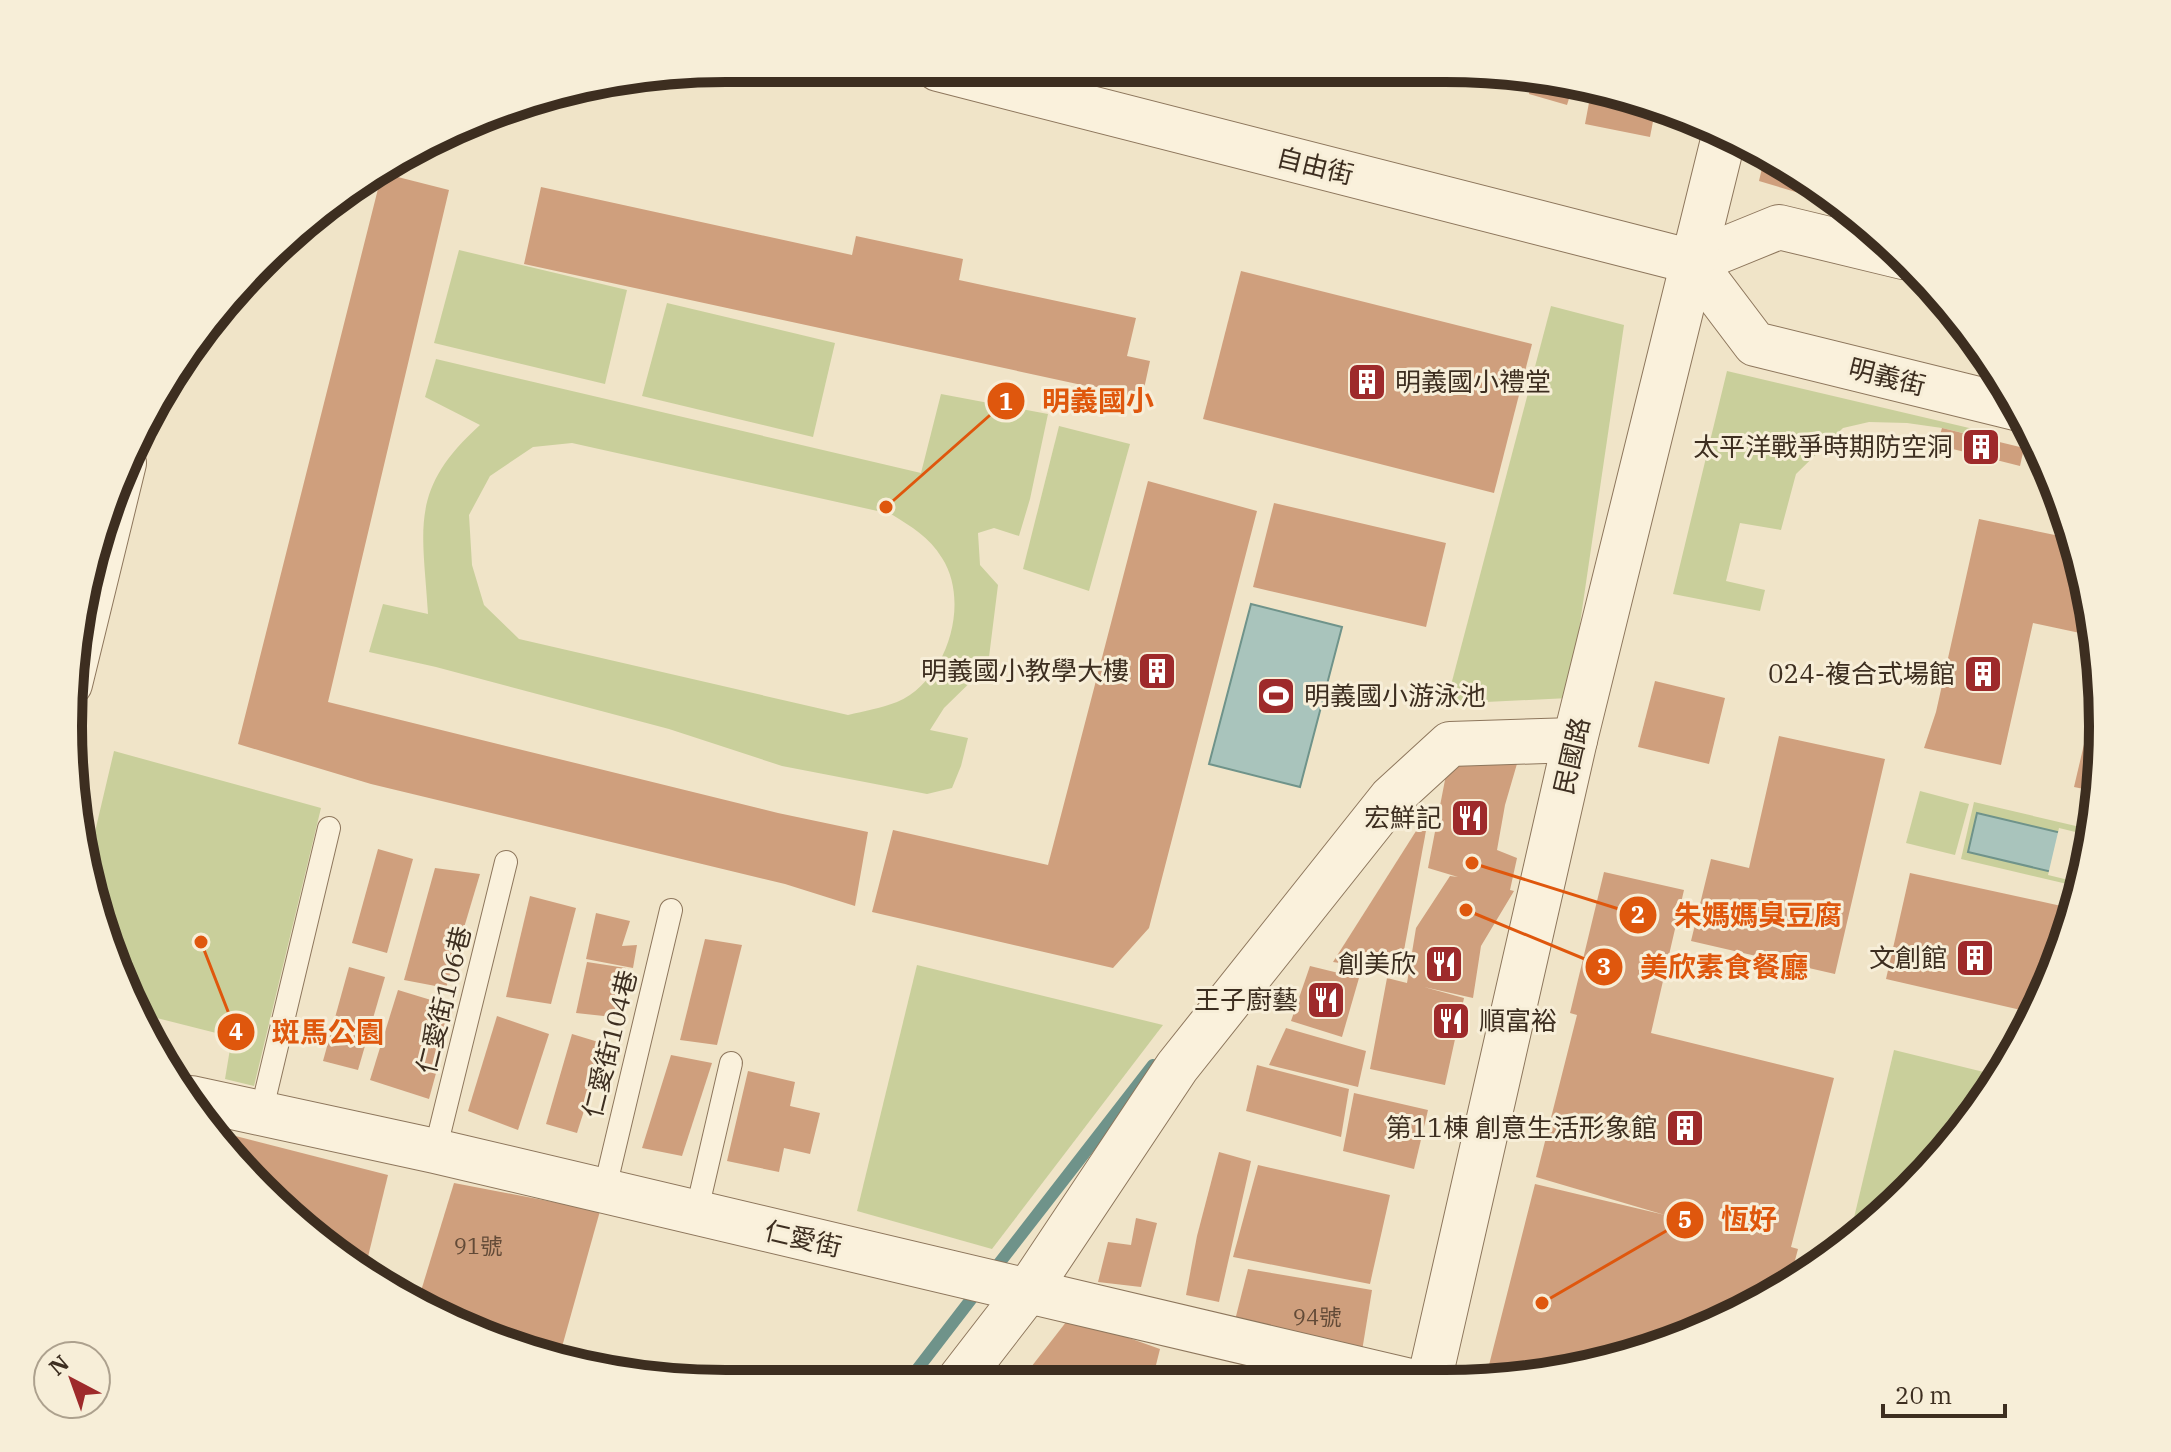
<svg xmlns="http://www.w3.org/2000/svg" width="2171" height="1452" font-family="'IBM Plex Serif','Noto Sans TC',serif">
<style>
.green{fill:#c9cf9b;fill-rule:evenodd}
.water{fill:#a9c4bc;stroke:#6f938a;stroke-width:2}
.pier{fill:#f0e4c8}
.lines{fill:none;stroke-linecap:round;stroke-linejoin:round}
.stream{stroke:#6f938a;stroke-width:12}
.building{fill:#cf9f7d}
.service-casing{stroke:#8d765c;stroke-width:24}
.minor-casing{stroke:#8d765c;stroke-width:46}
.tertiary-casing{stroke:#8d765c;stroke-width:46}
.service{stroke:#faf1dc;stroke-width:22}
.minor{stroke:#faf1dc;stroke-width:44}
.tertiary{stroke:#faf1dc;stroke-width:44}
.labels{text-anchor:middle;stroke-width:6;stroke-linejoin:round;paint-order:stroke}
.number-label{font-size:22px;fill:#624a37}
.street-label{font-size:26px;fill:#3d2e20;stroke:#f7eed8}
.poi-label{font-size:26px;fill:#3d2e20;stroke:#f7eed8;text-anchor:end}
.rim{fill:none;stroke:#3d2e20;stroke-width:10}
.leader{fill:none;stroke:#df570d;stroke-width:3}
.callout-dot{fill:#df570d;stroke:#f7eed8;stroke-width:3}
.mark-label{font-size:24px;text-anchor:middle;font-weight:bold;fill:#fff}
.callout-label{font-size:28px;text-anchor:middle;font-weight:bold;fill:#df570d;stroke:#f7eed8;stroke-width:6;stroke-linejoin:round;paint-order:stroke}
</style>
<rect width="100%" height="100%" fill="#f0e4c8"/>
<!-- green -->
<g class="green">
<polygon points="459,250 627,290 605,384 434,343"/>
<polygon points="667,303 835,343 813,437 642,396"/>
<polygon points="1551,306 1624,325 1569,698 1446,704"/>
<path d="M436,359L921,473L941,394L1048,414L1030,499L1019,536L994,528L978,533L980,565L998,585L988,665L944,708L930,730L968,738L961,766L952,788L927,794L782,766L669,729L436,667L369,652L383,604L428,614C423,528 408,490 480,425L425,397ZM572,443L891,514C912,527 929,537 942,558C971,603 947,681 897,702C882,708 864,711 848,715L519,639L484,605L472,565L469,515L490,476L533,447Z"/>
<polygon points="1727,371 1999,435 1997,441 1942,428 1907,423 1869,422 1843,428 1796,474 1781,530 1740,523 1726,581 1765,590 1760,611 1673,594"/>
<polygon points="1059,426 1130,444 1089,591 1023,569"/>
<polygon points="114,751 321,808 254,1086 225,1079 232,1037 141,1014 86,870"/>
<polygon points="1920,791 1969,804 1955,855 1906,843"/>
<polygon points="1974,802 2093,830 2080,887 1961,859"/>
<polygon points="917,965 1163,1025 992,1249 857,1211"/>
<polygon points="1894,1050 2000,1076 1939,1160 1847,1247"/>
</g>
<!-- water -->
<g class="water">
<polygon points="1251,604 1342,627 1300,787 1209,764"/>
<polygon points="1977,813 2091,840 2082,879 1968,852"/>
</g>
<!-- pier -->
<polygon class="pier" points="2059,828 2092,836 2081,883 2048,875"/>
<g class="lines">
<!-- stream -->
<g class="stream">
<polyline points="990,1275 1153,1065"/>
<polyline points="909,1380 979,1289"/>
</g>
</g>
<!-- building -->
<g class="building">
<polygon points="1533,74 1573,86 1567,105 1529,94"/>
<polygon points="1591,92 1655,111 1650,137 1585,124"/>
<polygon points="1765,155 1837,203 1836,204 1759,181"/>
<polygon points="382,173 449,190 328,702 778,813 868,832 855,906 785,884 371,784 238,744"/>
<polygon points="541,187 852,255 856,236 963,259 959,280 1136,318 1127,356 1150,361 1142,398 524,264"/>
<polygon points="1241,271 1532,344 1494,493 1203,419"/>
<polygon points="1942,428 2024,448 2020,466 1937,445"/>
<polygon points="1148,481 1257,511 1149,928 1113,968 872,912 893,830 1048,865"/>
<polygon points="2053,482 2063,508 2047,505"/>
<polygon points="1274,503 1446,543 1426,627 1253,587"/>
<polygon points="1979,519 2074,539 2081,556 2094,636 2033,623 2001,765 1924,748 1936,712"/>
<polygon points="1655,681 1725,698 1709,764 1638,747"/>
<polygon points="1779,736 1885,759 1835,974 1691,941 1711,859 1749,868"/>
<polygon points="2085,740 2100,743 2098,792 2074,787"/>
<polygon points="1521,750 1505,805 1497,850 1517,858 1510,890 1514,891 1481,946 1473,998 1424,987 1464,998 1445,1085 1370,1069 1387,978 1407,983 1416,928 1450,876 1458,877 1428,868 1450,754"/>
<polygon points="1430,809 1400,972 1333,962"/>
<polygon points="378,849 413,859 387,953 352,943"/>
<polygon points="435,868 480,874 446,988 404,980"/>
<polygon points="1604,872 1684,890 1651,1033 1834,1078 1791,1247 1798,1249 1789,1283 1736,1316 1615,1362 1522,1377 1488,1369 1535,1184 1665,1215 1536,1177 1577,1015 1570,1013"/>
<polygon points="1910,873 2075,909 2068,938 2034,1013 1886,979"/>
<polygon points="530,896 576,908 551,1004 506,997"/>
<polygon points="596,913 630,921 622,946 637,945 633,968 586,959"/>
<polygon points="705,939 742,945 717,1045 680,1040"/>
<polygon points="587,962 626,968 613,1017 576,1013"/>
<polygon points="1310,966 1359,978 1342,1037 1291,1021"/>
<polygon points="349,967 385,977 358,1070 323,1061"/>
<polygon points="398,990 454,1007 429,1099 370,1080"/>
<polygon points="497,1016 549,1034 518,1130 468,1111"/>
<polygon points="1286,1028 1366,1051 1358,1087 1269,1065"/>
<polygon points="572,1034 605,1044 577,1133 546,1124"/>
<polygon points="671,1055 712,1063 682,1156 642,1148"/>
<polygon points="1257,1065 1349,1089 1341,1137 1246,1111"/>
<polygon points="748,1071 795,1082 790,1106 820,1113 810,1154 784,1148 779,1172 727,1161"/>
<polygon points="1354,1093 1428,1110 1414,1169 1343,1151"/>
<polygon points="220,1132 388,1175 365,1269 292,1220"/>
<polygon points="1219,1152 1251,1161 1219,1302 1186,1295 1197,1236"/>
<polygon points="1258,1165 1390,1195 1370,1284 1233,1257"/>
<polygon points="454,1183 600,1211 560,1354 435,1316 417,1304"/>
<polygon points="1136,1218 1157,1223 1141,1287 1098,1282 1108,1242 1131,1245"/>
<polygon points="1248,1269 1372,1290 1362,1351 1234,1324"/>
<polygon points="1070,1317 1160,1349 1152,1381 1021,1380"/>
<polygon points="1252,1364 1294,1373 1292,1382 1248,1381"/>
<polygon points="1192,1368 1230,1376 1229,1381 1189,1381"/>
</g>
<g class="lines">
<defs>
<g id="service">
<polyline points="261,1113 329,828"/>
<polyline points="435,1151 506,862"/>
<polyline points="604,1192 671,910"/>
<polyline points="696,1214 731,1063"/>
</g>
<g id="minor">
<polyline points="938,69 1693,262"/>
<polyline points="1903,257 1779,227 1693,262 1755,344 2019,409"/>
<polyline points="191,1098 435,1151 1414,1382"/>
<polyline points="959,1380 1027,1292 1177,1067 1391,798 1450,744 1575,740"/>
<polyline points="1429,1382 1575,740 1725,132"/>
</g>
<polyline id="tertiary" points="70,684 124,463"/>
</defs>
<!-- service casing -->
<use href="#service" class="service-casing"/>
<!-- minor casing -->
<use href="#minor" class="minor-casing"/>
<!-- tertiary casing -->
<use href="#tertiary" class="tertiary-casing"/>
<!-- service -->
<use href="#service" class="service"/>
<!-- minor -->
<use href="#minor" class="minor"/>
<!-- tertiary -->
<use href="#tertiary" class="tertiary"/>
</g>
<!-- icons -->
<defs>
<symbol id="building-square" viewBox="-11 -11 22 22"><rect x="-9" y="-9" width="18" height="18" rx="4" fill="#9e2a2b" stroke="#f7eed8"/><path d="M-4-6H4V6H1V3H-1V6H-4ZM-2.5-4.3h1.7v1.8h-1.7ZM.8-4.3h1.7v1.8H.8ZM-2.5-1h1.7V.8h-1.7ZM.8-1h1.7V.8H.8Z" fill="#fff"/></symbol>
<symbol id="stadium-square" viewBox="-11 -11 22 22"><rect x="-9" y="-9" width="18" height="18" rx="4" fill="#9e2a2b" stroke="#f7eed8"/><path d="M0-5a6.5 5 0 1 0 0 10a6.5 5 0 1 0 0-10ZM-3.5-1.8h7v3.6h-7Z" fill="#fff"/></symbol>
<symbol id="restaurant-square" viewBox="-11 -11 22 22"><rect x="-9" y="-9" width="18" height="18" rx="4" fill="#9e2a2b" stroke="#f7eed8"/><path d="M-5-6h1v4h1v-4h1v4h1v-4h1v5L-1.5 .5V6h-2V.5L-5-1ZM5-6V6H3V1.5H1.5Q1.5-4 5-6Z" fill="#fff"/></symbol>
</defs>
<g fill-rule="evenodd">
<use href="#building-square" x="1345" y="360" width="44" height="44"/>
<use href="#building-square" x="1959" y="425" width="44" height="44"/>
<use href="#building-square" x="1135" y="649" width="44" height="44"/>
<use href="#building-square" x="1961" y="652" width="44" height="44"/>
<use href="#stadium-square" x="1254" y="674" width="44" height="44"/>
<use href="#restaurant-square" x="1448" y="796" width="44" height="44"/>
<use href="#building-square" x="1953" y="936" width="44" height="44"/>
<use href="#restaurant-square" x="1422" y="942" width="44" height="44"/>
<use href="#restaurant-square" x="1304" y="978" width="44" height="44"/>
<use href="#restaurant-square" x="1429" y="999" width="44" height="44"/>
<use href="#building-square" x="1663" y="1106" width="44" height="44"/>
</g>
<g class="labels">
<!-- number labels -->
<g class="number-label">
<text x="478" y="1254">91號</text>
<text x="1317" y="1325">94號</text>
</g>
<!-- street labels -->
<g class="street-label">
<text transform="translate(1315 166) rotate(14)" y="9">自由街</text>
<text transform="translate(1887 377) rotate(14)" y="9">明義街</text>
<text transform="translate(1572 756) rotate(-77)" y="9">民國路</text>
<text transform="translate(444 1000) rotate(-76)" y="9">仁愛街106巷</text>
<text transform="translate(610 1044) rotate(-76)" y="9">仁愛街104巷</text>
<text transform="translate(803 1239) rotate(13)" y="9">仁愛街</text>
</g>
<!-- poi labels -->
<g class="poi-label">
<text x="1395" y="391" text-anchor="start">明義國小禮堂</text>
<text x="1953" y="456">太平洋戰爭時期防空洞</text>
<text x="1129" y="680">明義國小教學大樓</text>
<text x="1955" y="683">024-複合式場館</text>
<text x="1304" y="705" text-anchor="start">明義國小游泳池</text>
<text x="1442" y="827">宏鮮記</text>
<text x="1947" y="967">文創館</text>
<text x="1416" y="973">創美欣</text>
<text x="1298" y="1009">王子廚藝</text>
<text x="1479" y="1030" text-anchor="start">順富裕</text>
<text x="1657" y="1137">第11棟 創意生活形象館</text>
</g>
</g>
<!-- crop -->
<path d="M0 0H2171V1452H0ZM726 82H1445A644 644 0 0 1 2089 726V726A644 644 0 0 1 1445 1370H726A644 644 0 0 1 82 726V726A644 644 0 0 1 726 82Z" fill="#f7eed8" fill-rule="evenodd"/>
<path class="rim" d="M726 82H1445A644 644 0 0 1 2089 726V726A644 644 0 0 1 1445 1370H726A644 644 0 0 1 82 726V726A644 644 0 0 1 726 82Z"/>
<!-- callouts -->
<path class="leader" d="M886 507L1006 401M1472 863L1638 915M1466 910L1604 967M201 942L236 1032M1542 1303L1685 1220"/>
<g class="callout-dot">
<circle cx="886" cy="507" r="8"/>
<circle cx="1472" cy="863" r="8"/>
<circle cx="1466" cy="910" r="8"/>
<circle cx="201" cy="942" r="8"/>
<circle cx="1542" cy="1303" r="8"/>
<circle cx="1006" cy="401" r="20"/>
<circle cx="1638" cy="915" r="20"/>
<circle cx="1604" cy="967" r="20"/>
<circle cx="236" cy="1032" r="20"/>
<circle cx="1685" cy="1220" r="20"/>
</g>
<g class="mark-label">
<text x="1006" y="410">1</text>
<text x="1638" y="923">2</text>
<text x="1604" y="975">3</text>
<text x="236" y="1040">4</text>
<text x="1685" y="1228">5</text>
</g>
<g class="callout-label">
<text x="1098" y="411">明義國小</text>
<text x="1758" y="925">朱媽媽臭豆腐</text>
<text x="1724" y="977">美欣素食餐廳</text>
<text x="328" y="1042">斑馬公園</text>
<text x="1749" y="1229">恆好</text>
</g>
<!-- north arrow -->
<g transform="translate(72 1380) rotate(319)"><circle r="38" fill="#f7eed8" stroke="#ada18e" stroke-width="2"/>
<path d="M0-6L14 30L0 20L-14 30Z" fill="#9e2a2b"/>
<text y="-12" font-size="22" font-weight="bold" text-anchor="middle" fill="#3d2e20">N</text>
</g>
<!-- scale -->
<path d="M1883 1404v12h122v-12" fill="none" stroke="#3d2e20" stroke-width="4"/>
<text x="1895" y="1404" font-size="24" fill="#3d2e20" stroke="#f7eed8" stroke-width="6" paint-order="stroke">20 m</text>
</svg>
